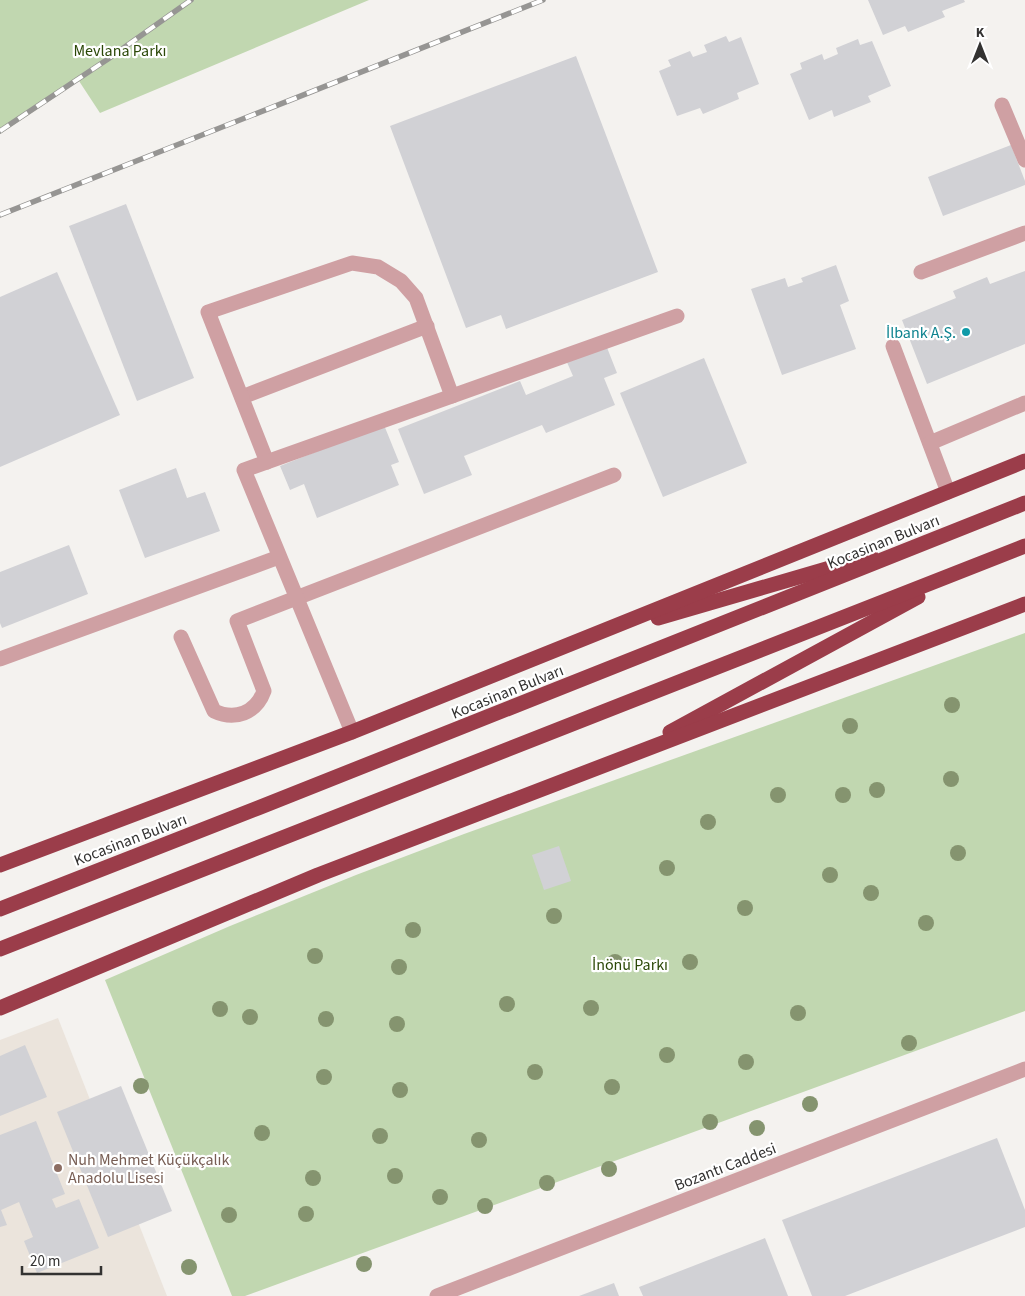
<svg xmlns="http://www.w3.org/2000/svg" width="1025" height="1296" font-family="'Source Sans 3',sans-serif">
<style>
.built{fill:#ebe4dc}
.green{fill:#c1d7b0}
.building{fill:#d1d1d5}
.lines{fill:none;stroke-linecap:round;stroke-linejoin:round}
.minor{stroke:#cfa0a3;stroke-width:15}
.highway{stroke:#9b3d4a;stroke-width:15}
.rail-casing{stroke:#969593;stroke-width:5.5}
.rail{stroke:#fff;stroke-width:4;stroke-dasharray:11;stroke-linecap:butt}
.tree{fill:#85946f}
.culture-dot{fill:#0f9aa8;stroke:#fff;stroke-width:2}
.education-dot{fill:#8d6e63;stroke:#fff;stroke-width:2}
.labels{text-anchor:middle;stroke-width:4.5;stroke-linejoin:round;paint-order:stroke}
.park-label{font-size:16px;fill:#2b4807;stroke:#fff}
.culture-label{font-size:16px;fill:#0d838f;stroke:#fff;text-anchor:end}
.street-label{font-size:16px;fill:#333231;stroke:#fff}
.education-label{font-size:16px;fill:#785e54;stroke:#fff;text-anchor:start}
</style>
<rect width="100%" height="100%" fill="#f4f2ef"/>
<!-- built -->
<polygon class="built" points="58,1018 167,1296 0,1296 0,1040"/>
<!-- green -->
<g class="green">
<polygon points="0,0 369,0 100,113 79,81 0,134"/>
<polygon points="1025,633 1025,1011 245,1296 232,1296 105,980 230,926 356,875 464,834"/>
</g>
<!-- building -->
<g class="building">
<polygon points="868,0 964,0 965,2 942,11 945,17 908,32 905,26 883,35"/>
<polygon points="726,36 729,42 741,37 759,84 737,93 739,99 703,114 700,108 677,116 659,71 671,66 668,60 690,51 693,57 707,52 704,45"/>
<polygon points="858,39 860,45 872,41 891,86 868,96 871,102 834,117 832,110 809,120 790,74 802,69 800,63 822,54 824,60 838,54 836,48"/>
<polygon points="576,56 658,272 506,329 501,315 466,328 390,126"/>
<polygon points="1011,145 1025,181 1025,185 943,216 928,177"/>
<polygon points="126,204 194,378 137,401 69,226"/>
<polygon points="836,265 849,301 840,305 856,349 782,375 751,289 785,278 788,287 803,282 801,278"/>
<polygon points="1025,271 1025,344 927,384 902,320 956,298 953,291 987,277 990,284"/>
<polygon points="57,272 120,415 0,467 0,297"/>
<polygon points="606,345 617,373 604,378 615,405 546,433 542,425 464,456 472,475 424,494 398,429 520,381 526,395 573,376 566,360"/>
<polygon points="704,358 747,463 663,497 620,393"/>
<polygon points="384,425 399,462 391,465 399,485 317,518 304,484 290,490 280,466"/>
<polygon points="176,468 187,498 205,492 220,531 145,558 119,490"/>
<polygon points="69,545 88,594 2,628 0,623 0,572"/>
<polygon points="559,846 571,881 544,890 532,855"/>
<polygon points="25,1045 47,1097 0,1116 0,1056"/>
<polygon points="121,1086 172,1211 108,1237 57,1112"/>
<polygon points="36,1121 65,1194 52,1199 56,1208 79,1199 99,1248 37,1273 24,1241 33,1237 19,1202 1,1210 7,1225 0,1227 0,1135"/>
<polygon points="997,1138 1025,1210 1025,1227 845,1296 812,1296 782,1220"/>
<polygon points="765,1238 788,1296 643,1296 639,1287"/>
<polygon points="614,1283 619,1296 579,1296"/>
</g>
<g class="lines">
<!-- minor -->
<g class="minor">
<polyline points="1002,105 1025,160"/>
<polyline points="921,272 1025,233"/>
<polyline points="893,346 948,492"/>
<polyline points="242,397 427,326"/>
<polyline points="930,443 1025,403"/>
<polyline points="267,462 208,312 352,263 378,267 401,281 416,298 452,396"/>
<path d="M181,637L214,711C235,721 256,713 264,691L237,621L614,475"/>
<polyline points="0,659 279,557"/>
<polyline points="352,732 244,470 677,316"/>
<polyline points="437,1296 1025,1069"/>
</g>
<!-- highway -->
<g class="highway">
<polyline points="658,618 871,556"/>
<polyline points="670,732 918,597"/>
<polyline points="0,865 352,732 1025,461"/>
<polyline points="0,909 258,808 1025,503"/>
<polyline points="0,949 1025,546"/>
<polyline points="0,1008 318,875 1025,604"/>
</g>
<defs>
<g id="rail">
<polyline points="0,131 108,59 191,0"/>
<polyline points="0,215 543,0"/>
</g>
</defs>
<!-- rail casing -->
<use href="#rail" class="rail-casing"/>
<!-- rail -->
<use href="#rail" class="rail"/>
</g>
<!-- trees -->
<g class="tree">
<circle cx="952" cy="705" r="8"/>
<circle cx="850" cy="726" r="8"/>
<circle cx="951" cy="779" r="8"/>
<circle cx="877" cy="790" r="8"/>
<circle cx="778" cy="795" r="8"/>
<circle cx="843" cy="795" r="8"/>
<circle cx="708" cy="822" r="8"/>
<circle cx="958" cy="853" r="8"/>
<circle cx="667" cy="868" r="8"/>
<circle cx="830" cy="875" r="8"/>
<circle cx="871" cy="893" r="8"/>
<circle cx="745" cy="908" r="8"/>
<circle cx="554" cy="916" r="8"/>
<circle cx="926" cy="923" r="8"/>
<circle cx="413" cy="930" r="8"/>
<circle cx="315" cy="956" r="8"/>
<circle cx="615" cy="962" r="8"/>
<circle cx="690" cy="962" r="8"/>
<circle cx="399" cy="967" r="8"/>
<circle cx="507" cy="1004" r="8"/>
<circle cx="591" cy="1008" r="8"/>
<circle cx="220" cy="1009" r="8"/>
<circle cx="798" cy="1013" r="8"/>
<circle cx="250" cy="1017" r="8"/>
<circle cx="326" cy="1019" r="8"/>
<circle cx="397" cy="1024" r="8"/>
<circle cx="909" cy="1043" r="8"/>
<circle cx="667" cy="1055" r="8"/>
<circle cx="746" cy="1062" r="8"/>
<circle cx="535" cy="1072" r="8"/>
<circle cx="324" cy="1077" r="8"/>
<circle cx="141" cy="1086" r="8"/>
<circle cx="612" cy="1087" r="8"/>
<circle cx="400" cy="1090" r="8"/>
<circle cx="810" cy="1104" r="8"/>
<circle cx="710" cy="1122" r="8"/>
<circle cx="757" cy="1128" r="8"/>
<circle cx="262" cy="1133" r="8"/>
<circle cx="380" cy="1136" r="8"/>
<circle cx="479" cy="1140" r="8"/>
<circle cx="609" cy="1169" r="8"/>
<circle cx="395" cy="1176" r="8"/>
<circle cx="313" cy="1178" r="8"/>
<circle cx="547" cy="1183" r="8"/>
<circle cx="440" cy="1197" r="8"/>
<circle cx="485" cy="1206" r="8"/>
<circle cx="306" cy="1214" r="8"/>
<circle cx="229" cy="1215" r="8"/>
<circle cx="364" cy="1264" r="8"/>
<circle cx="189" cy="1267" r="8"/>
</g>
<!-- markers -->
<circle class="culture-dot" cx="966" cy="332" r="5"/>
<circle class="education-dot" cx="58" cy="1168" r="5"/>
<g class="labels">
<!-- park labels -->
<g class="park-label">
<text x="120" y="56">Mevlana Parkı</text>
<text x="630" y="970">İnönü Parkı</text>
</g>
<!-- culture labels -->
<g class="culture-label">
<text x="956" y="338">İlbank A.Ş.</text>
</g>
<!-- street labels -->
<g class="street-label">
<text transform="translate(883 541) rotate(-22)" y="6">Kocasinan Bulvarı</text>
<text transform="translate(507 691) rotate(-22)" y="6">Kocasinan Bulvarı</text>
<text transform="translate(130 839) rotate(-21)" y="6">Kocasinan Bulvarı</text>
<text transform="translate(725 1166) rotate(-21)" y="6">Bozantı Caddesi</text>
</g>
<!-- education labels -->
<g class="education-label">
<text x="68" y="1165">Nuh Mehmet Küçükçalık<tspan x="68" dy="18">Anadolu Lisesi</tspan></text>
</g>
</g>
<!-- north arrow -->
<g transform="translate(980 45)" stroke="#ffffff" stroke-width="4" paint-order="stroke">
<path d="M0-4L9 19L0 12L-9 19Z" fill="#333231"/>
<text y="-8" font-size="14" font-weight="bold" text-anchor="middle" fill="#333231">K</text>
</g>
<!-- scale -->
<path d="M22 1266v8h79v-8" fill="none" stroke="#333231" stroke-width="2.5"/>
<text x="30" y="1266" font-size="15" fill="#333231" stroke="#ffffff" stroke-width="4" paint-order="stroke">20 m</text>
</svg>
